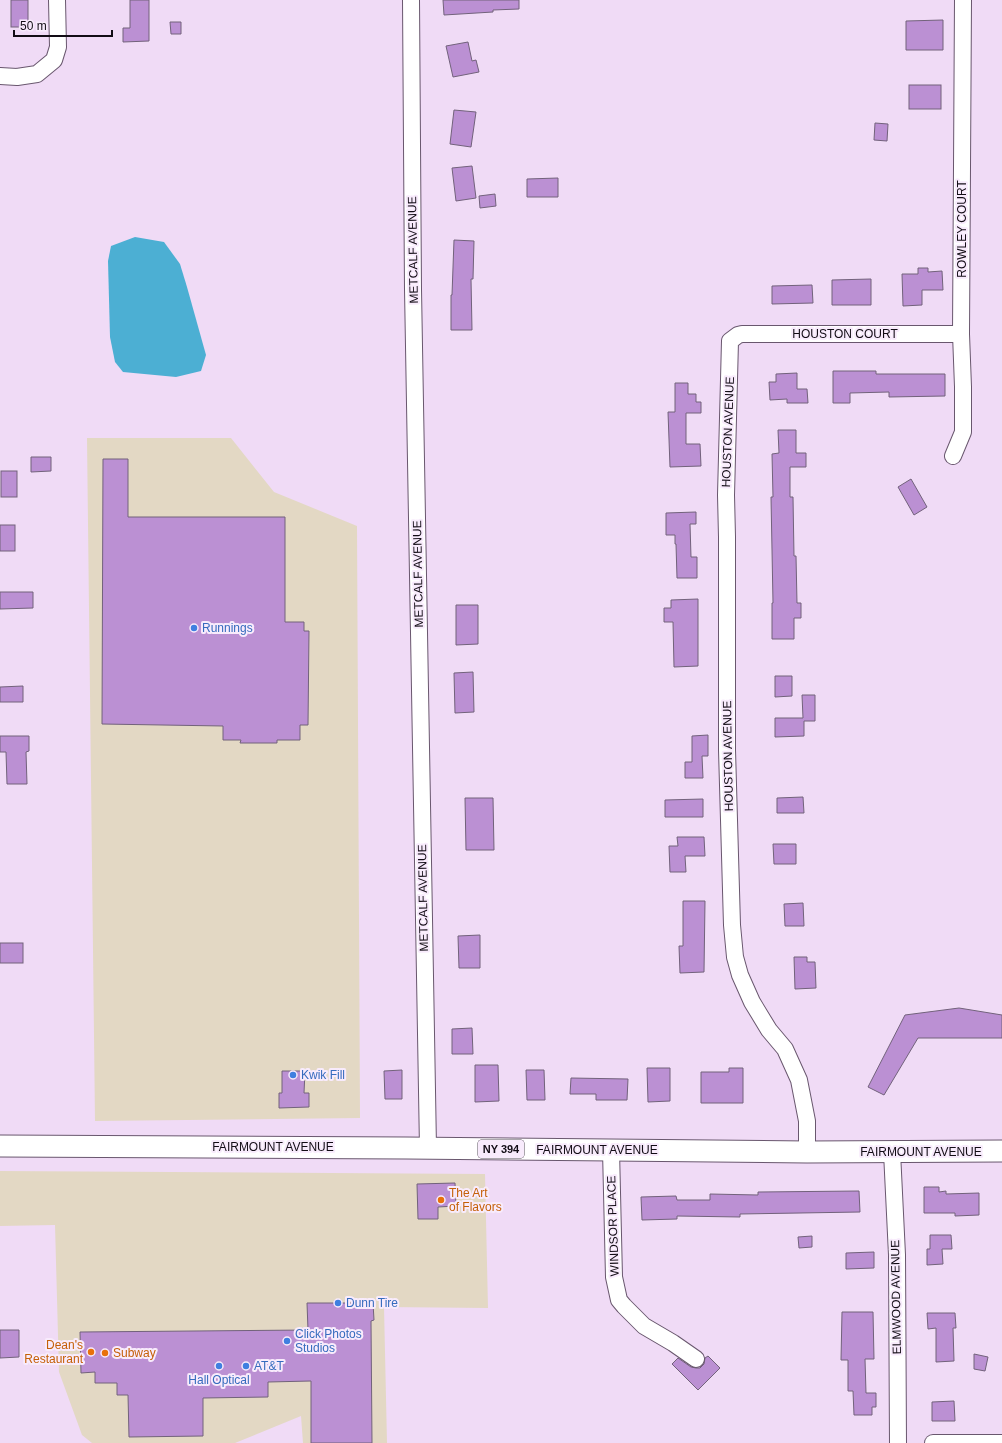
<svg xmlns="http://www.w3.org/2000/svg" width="1002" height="1443" font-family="Helvetica,sans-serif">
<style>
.commercial{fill:#e3d8c4}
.water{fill:#4cafd3}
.building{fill:#bb90d3;stroke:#72627b}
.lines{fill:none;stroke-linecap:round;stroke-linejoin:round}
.minor-casing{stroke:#69576e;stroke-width:18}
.major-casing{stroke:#69576e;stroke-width:23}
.minor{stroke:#fff;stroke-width:16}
.major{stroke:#fff;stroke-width:21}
.shop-dot{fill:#3f7fe0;stroke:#f8ebfc;stroke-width:1.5}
.food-dot{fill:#e8710a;stroke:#f8ebfc;stroke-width:1.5}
.labels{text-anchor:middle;stroke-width:4;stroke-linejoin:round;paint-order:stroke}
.shield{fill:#f8ebfc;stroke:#574f5a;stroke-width:1}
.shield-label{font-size:11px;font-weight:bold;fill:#120c15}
.street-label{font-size:12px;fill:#120c15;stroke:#f8ebfc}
.shop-label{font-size:12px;fill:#366cbe;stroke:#f8ebfc;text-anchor:start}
.food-label{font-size:12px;fill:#c56008;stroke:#f8ebfc;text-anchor:start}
</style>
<rect width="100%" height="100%" fill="#f0dbf6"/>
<!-- commercial -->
<g class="commercial">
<polygon points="87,438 231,438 274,492 357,526 360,1118 95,1121"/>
<polygon points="0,1171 485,1174 488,1308 384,1307 387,1443 303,1443 301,1416 235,1443 92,1443 82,1435 59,1372 55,1225 0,1226"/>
</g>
<!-- water -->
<polygon class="water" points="135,237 164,242 180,264 187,287 206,355 201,371 176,377 123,372 115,362 110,337 108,261 111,246"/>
<!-- building -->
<g class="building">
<rect x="11" y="0" width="17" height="27"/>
<polygon points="130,0 149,0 149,41 123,42 123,28 130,28"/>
<polygon points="443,0 519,0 519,9 493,10 493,12 444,15"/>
<polygon points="943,20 943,50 906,50 906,21"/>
<polygon points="170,22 181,22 181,34 171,34"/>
<polygon points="468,42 472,61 476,60 479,72 453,77 446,46"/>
<rect x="909" y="85" width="32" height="24"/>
<polygon points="454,110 476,112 471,147 450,144"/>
<polygon points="875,123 888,124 887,141 874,140"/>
<polygon points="472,166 476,198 456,201 452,168"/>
<polygon points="558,178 558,197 527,197 527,179"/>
<polygon points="495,194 496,206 480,208 479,196"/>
<polygon points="454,240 474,241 473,279 471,279 472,330 451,330 451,295 452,295"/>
<polygon points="918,268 928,268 928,272 942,271 943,290 922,290 922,305 903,306 902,274 918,274"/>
<polygon points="871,279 871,305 832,305 832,280"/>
<polygon points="812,285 813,303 772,304 772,286"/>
<polygon points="833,371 876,371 876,374 945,374 945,396 889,397 889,392 850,393 850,403 833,403"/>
<polygon points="797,373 797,389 807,389 808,403 787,403 787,399 770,400 769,382 776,382 776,374"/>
<polygon points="675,383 688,383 688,394 696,394 696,402 701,402 701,413 686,413 686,444 700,444 701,466 670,467 668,412 675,412"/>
<polygon points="778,430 796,430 796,453 806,453 806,467 790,467 790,497 793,497 794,556 796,556 797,603 801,603 801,618 794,618 794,639 772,639 772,603 773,603 771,497 773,497 772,454 779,453"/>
<polygon points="31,457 51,457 51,471 31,472"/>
<polygon points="103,459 128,459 128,517 285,517 285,622 304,622 304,631 309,631 308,725 300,725 300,740 277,740 277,743 240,743 241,740 223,740 223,726 102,724"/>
<rect x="1" y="471" width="16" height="26"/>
<polygon points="911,479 927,507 914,515 898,487"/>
<polygon points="696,512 696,524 690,524 691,557 697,557 697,578 677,578 676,544 675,544 675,535 666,535 666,513"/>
<rect x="0" y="525" width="15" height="26"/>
<polygon points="0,592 33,592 33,608 0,609"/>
<polygon points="698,599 698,666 674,667 673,622 664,622 664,608 671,608 671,600"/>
<polygon points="456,605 478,605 478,644 456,645"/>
<polygon points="473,672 474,712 455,713 454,673"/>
<polygon points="775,676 792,676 792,696 775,697"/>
<polygon points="23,686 23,702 0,702 0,687"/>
<polygon points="802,695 815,695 815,721 804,721 804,736 775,737 775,718 803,718"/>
<polygon points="708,735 708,756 702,756 703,778 685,778 685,762 692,762 692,736"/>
<polygon points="0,736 29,736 29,751 26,752 27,784 7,784 6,752 0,752"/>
<polygon points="803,797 804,813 777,813 777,798"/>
<polygon points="465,798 493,798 494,850 466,850"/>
<polygon points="703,799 703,817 665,817 665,800"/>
<polygon points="677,837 704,837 705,856 685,856 686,872 670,872 669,846 678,846"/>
<polygon points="773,844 796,844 796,864 774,864"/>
<polygon points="683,901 705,901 704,972 680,973 679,946 683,946"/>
<polygon points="803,903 804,926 785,926 784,904"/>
<polygon points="480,935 480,968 459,968 458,936"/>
<rect x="0" y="943" width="23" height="20"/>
<polygon points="794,957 807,957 807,962 815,962 816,988 795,989"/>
<polygon points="959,1008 1002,1015 1002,1038 918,1038 884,1095 868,1087 905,1015"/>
<polygon points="472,1028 473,1054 452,1054 452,1029"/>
<polygon points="475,1065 498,1065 499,1101 475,1102"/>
<polygon points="647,1068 670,1068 670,1101 648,1102"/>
<polygon points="729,1068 743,1068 743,1103 701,1103 701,1072 729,1072"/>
<polygon points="402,1070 402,1099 385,1099 384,1071"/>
<polygon points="526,1070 544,1070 545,1100 527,1100"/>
<polygon points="282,1071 305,1071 304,1093 309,1093 309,1107 279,1108 279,1093 282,1093"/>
<polygon points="571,1078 628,1079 627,1100 596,1100 596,1094 570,1094"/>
<polygon points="455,1183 456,1206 438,1207 438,1219 418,1219 417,1184"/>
<polygon points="924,1187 939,1187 939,1192 946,1191 946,1194 979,1193 979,1215 955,1216 955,1213 924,1213"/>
<polygon points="859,1191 860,1212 740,1214 740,1217 677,1216 677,1219 642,1220 641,1197 676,1196 677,1200 710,1200 710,1194 758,1195 758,1192"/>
<polygon points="930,1235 951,1235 952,1249 942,1249 943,1264 927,1265 927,1249 930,1249"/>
<polygon points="812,1236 812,1247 799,1248 798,1237"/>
<polygon points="874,1252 874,1268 846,1269 846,1253"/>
<polygon points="307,1303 373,1303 374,1320 371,1321 372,1443 311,1443 311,1381 268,1382 268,1397 203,1398 203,1436 129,1437 128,1395 117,1395 117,1383 95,1383 95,1372 81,1373 80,1332 308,1330"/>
<polygon points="842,1312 873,1312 874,1359 865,1359 866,1393 876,1393 876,1407 872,1407 872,1415 854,1415 853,1391 848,1391 848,1360 841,1360"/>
<polygon points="927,1313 955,1313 956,1328 953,1328 954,1361 936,1362 936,1328 928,1329"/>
<polygon points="0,1330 19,1330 19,1357 0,1358"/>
<polygon points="974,1354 988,1357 985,1371 974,1369"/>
<polygon points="708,1356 720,1368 698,1390 672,1364 678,1358 691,1367 696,1368 700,1368 704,1364 705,1358"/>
<polygon points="954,1401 955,1421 932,1421 932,1402"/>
</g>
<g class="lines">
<defs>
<g id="minor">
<polyline points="411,0 413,289 428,1148"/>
<polyline points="0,76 17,77 37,74 54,60 58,47 57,0"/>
<polyline points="953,456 963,432 963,387 961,334 963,0"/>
<polyline points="611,1150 614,1277 619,1300 624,1306 644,1326 673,1343 696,1359"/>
<polyline points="807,1152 807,1121 799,1080 785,1049 769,1030 752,1002 740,975 735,957 732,925 727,750 727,537 726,495 730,341 738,335 742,334 961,334"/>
<polyline points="892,1152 897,1255 898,1443"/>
<polyline points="933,1443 1002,1443"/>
</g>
<polyline id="major" points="0,1146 406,1148 807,1152 1002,1151"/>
</defs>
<!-- minor casing -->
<use href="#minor" class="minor-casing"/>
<!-- major casing -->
<use href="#major" class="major-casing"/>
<!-- minor -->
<use href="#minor" class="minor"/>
<!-- major -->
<use href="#major" class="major"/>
</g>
<!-- markers -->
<g class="shop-dot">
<circle cx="194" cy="628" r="4"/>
<circle cx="293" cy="1075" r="4"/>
<circle cx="338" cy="1303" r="4"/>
<circle cx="287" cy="1341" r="4"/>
<circle cx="219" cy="1366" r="4"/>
<circle cx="246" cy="1366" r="4"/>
</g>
<g class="food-dot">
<circle cx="441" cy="1200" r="4"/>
<circle cx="91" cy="1352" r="4"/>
<circle cx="105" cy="1353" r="4"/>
</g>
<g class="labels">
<!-- shield labels -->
<rect class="shield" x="478" y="1140" width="46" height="18" rx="3"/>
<g class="shield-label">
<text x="501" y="1153">NY 394</text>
</g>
<!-- street labels -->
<g class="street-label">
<text transform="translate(962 229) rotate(-90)" y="4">ROWLEY COURT</text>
<text transform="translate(413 250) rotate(-91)" y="4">METCALF AVENUE</text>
<text x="845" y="338">HOUSTON COURT</text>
<text transform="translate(728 432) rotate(-88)" y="4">HOUSTON AVENUE</text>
<text transform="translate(418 574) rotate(-91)" y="4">METCALF AVENUE</text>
<text transform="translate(728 756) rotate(-91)" y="4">HOUSTON AVENUE</text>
<text transform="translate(423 898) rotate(-91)" y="4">METCALF AVENUE</text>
<text x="273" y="1151">FAIRMOUNT AVENUE</text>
<text x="597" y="1154">FAIRMOUNT AVENUE</text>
<text x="921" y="1156">FAIRMOUNT AVENUE</text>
<text transform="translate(613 1226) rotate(-92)" y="4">WINDSOR PLACE</text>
<text transform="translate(896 1297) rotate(-91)" y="4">ELMWOOD AVENUE</text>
</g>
<!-- shop labels -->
<g class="shop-label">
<text x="202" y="632">Runnings</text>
<text x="301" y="1079">Kwik Fill</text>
<text x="346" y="1307">Dunn Tire</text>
<text x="295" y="1338">Click Photos<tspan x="295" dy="14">Studios</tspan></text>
<text x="254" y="1370">AT&amp;T</text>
<text x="219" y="1384" text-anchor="middle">Hall Optical</text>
</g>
<!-- food labels -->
<g class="food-label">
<text x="449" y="1197">The Art<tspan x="449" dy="14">of Flavors</tspan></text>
<text x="83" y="1349" text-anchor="end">Dean's<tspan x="83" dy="14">Restaurant</tspan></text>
<text x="113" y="1357">Subway</text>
</g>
</g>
<!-- scale -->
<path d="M14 30v6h98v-6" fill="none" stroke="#120c15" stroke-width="2"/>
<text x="20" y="30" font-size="12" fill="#120c15" stroke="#f8ebfc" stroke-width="3" paint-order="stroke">50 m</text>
</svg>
